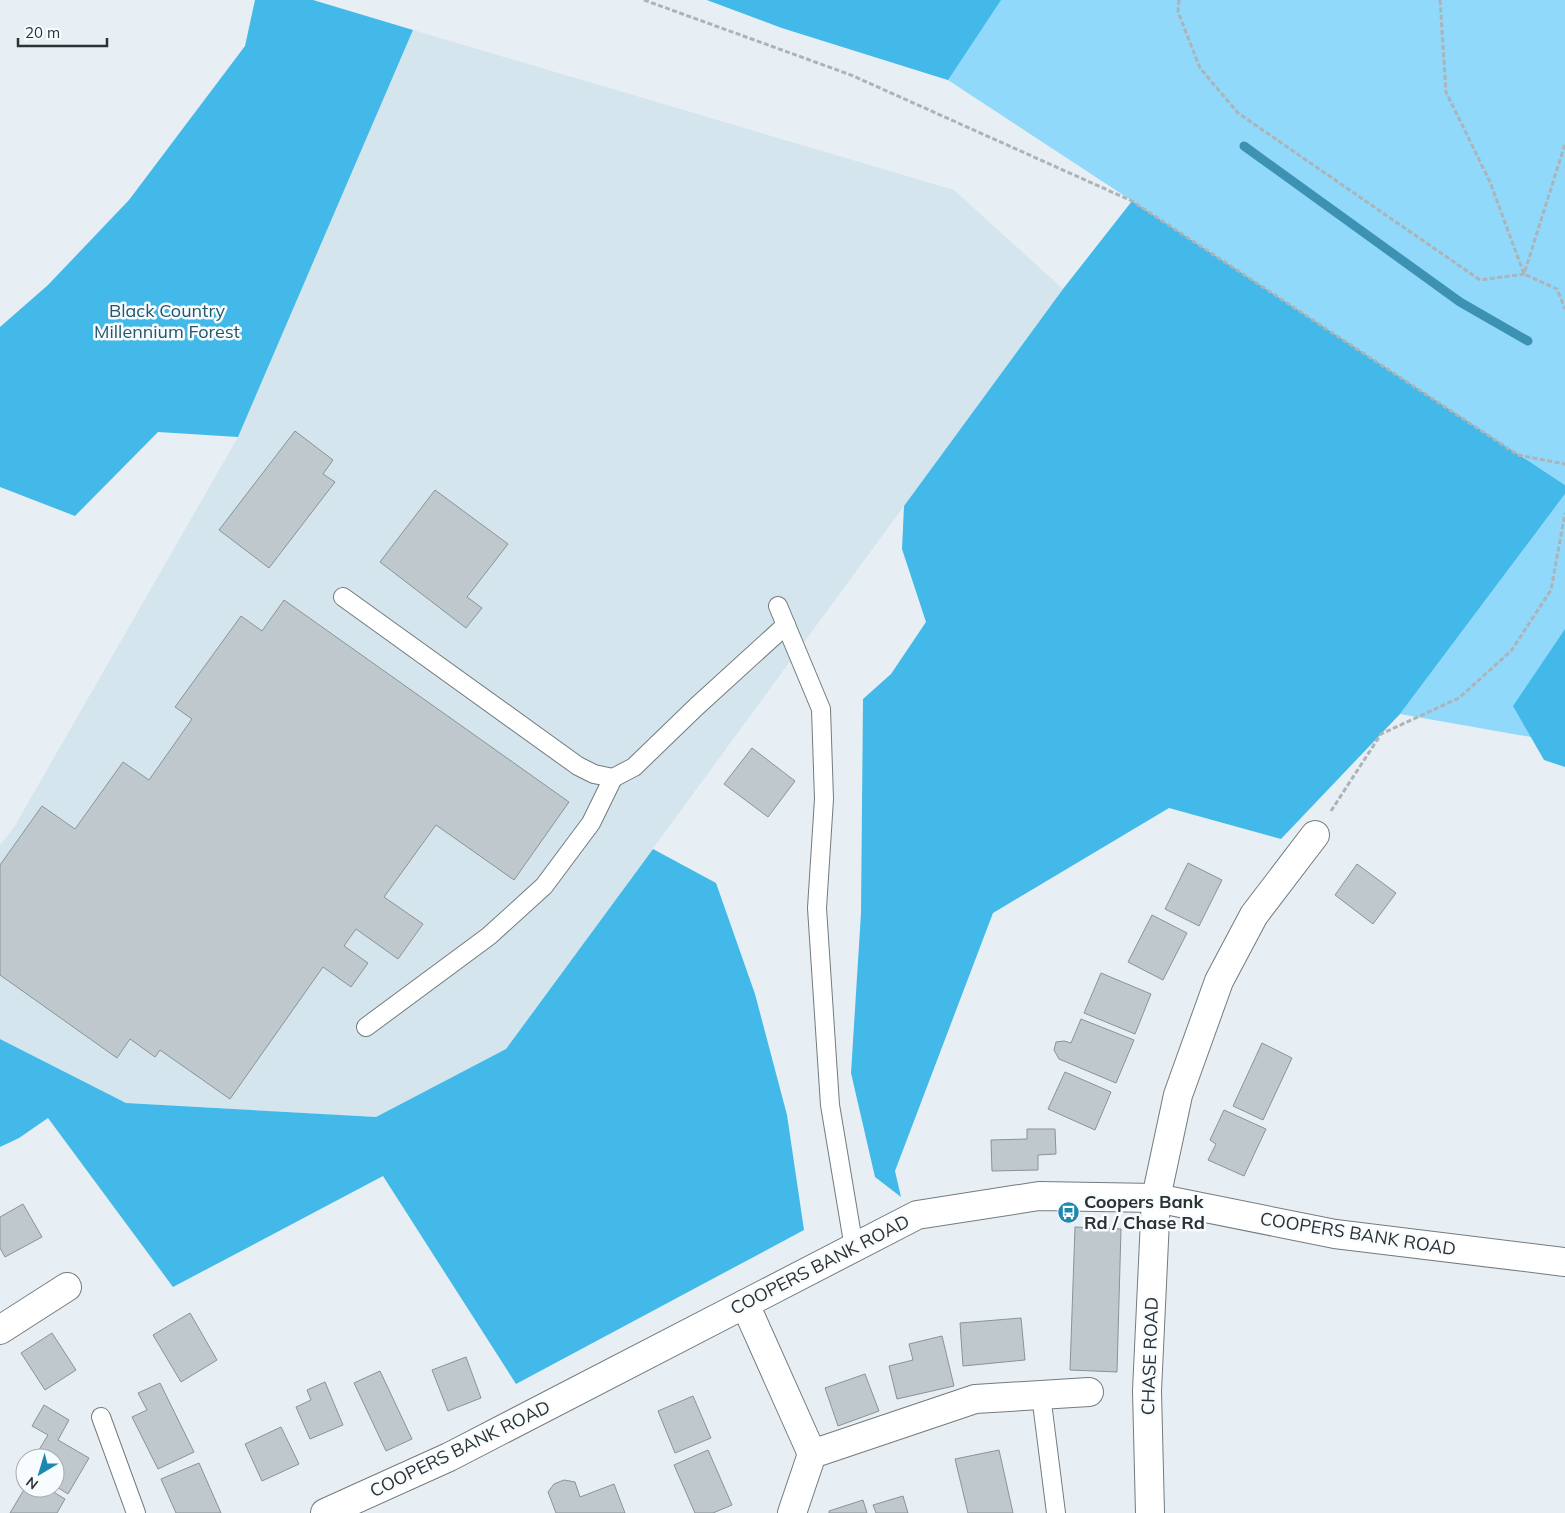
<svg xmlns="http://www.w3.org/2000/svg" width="1565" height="1513" font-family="Mulish,sans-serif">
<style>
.built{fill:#d4e5ed}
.green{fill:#90d9fa}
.forest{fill:#42b9e8}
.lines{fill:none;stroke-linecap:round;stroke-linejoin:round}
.stream{stroke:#3d92b3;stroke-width:9}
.building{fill:#bfc8cc;stroke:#8b9397}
.lane-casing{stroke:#737b7f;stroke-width:20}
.street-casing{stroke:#737b7f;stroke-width:30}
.secondary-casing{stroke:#737b7f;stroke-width:30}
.path{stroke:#adb3b7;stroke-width:3;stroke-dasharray:5 2.5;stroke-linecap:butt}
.lane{stroke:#fff;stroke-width:18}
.street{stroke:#fff;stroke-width:28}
.secondary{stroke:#fff;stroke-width:28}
.labels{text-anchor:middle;stroke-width:5;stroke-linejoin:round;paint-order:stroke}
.park-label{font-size:18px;fill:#26566a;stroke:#f7fcff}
.poi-label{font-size:18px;font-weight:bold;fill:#2e3133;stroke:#f7fcff;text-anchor:start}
.street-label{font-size:18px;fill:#2e3133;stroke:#f7fcff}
</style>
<rect width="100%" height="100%" fill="#e7eff4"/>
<!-- built -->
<polygon class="built" points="413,30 954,190 1063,289 506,1049 376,1117 126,1103 0,1039 0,845 13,829 238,437"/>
<!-- green -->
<g class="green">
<polygon points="707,0 1565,0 1565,485 948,80 782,28"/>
<polygon points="1565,494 1565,743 1400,714"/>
</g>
<!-- forest -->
<g class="forest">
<polygon points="255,0 313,0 413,30 238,437 158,432 75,516 0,487 0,327 48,285 129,200 245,46"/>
<polygon points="707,0 1001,0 948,80 782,28"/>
<polygon points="1132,201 1565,485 1565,494 1400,714 1281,839 1169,808 993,913 895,1171 901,1197 875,1177 851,1073 861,913 863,699 891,674 926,622 902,549 904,506 1063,289"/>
<polygon points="1565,629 1565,767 1544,760 1513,706"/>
<polygon points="653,849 716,883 755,994 787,1115 804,1230 516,1384 383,1176 173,1287 48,1118 19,1138 0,1147 0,1039 126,1103 376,1117 506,1049"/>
</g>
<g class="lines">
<!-- stream -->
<polyline class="stream" points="1244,146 1460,302 1528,341"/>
</g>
<!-- building -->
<g class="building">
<polygon points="295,431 333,460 323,474 335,482 269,568 219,530"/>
<polygon points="435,490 508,544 467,597 482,608 466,628 380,562"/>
<polygon points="284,600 569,802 514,880 436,825 384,897 423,924 398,959 356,929 344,946 368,963 351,987 323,967 230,1099 160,1050 155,1057 130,1039 117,1058 0,975 0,865 42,806 75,829 123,762 149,780 192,719 175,707 241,616 262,631"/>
<polygon points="752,748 795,781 768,817 724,784"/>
<polygon points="1188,863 1222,880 1199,926 1165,909"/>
<polygon points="1357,864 1396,893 1373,924 1335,895"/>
<polygon points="1152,915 1187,933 1163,980 1128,962"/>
<polygon points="1101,973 1151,994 1135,1034 1084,1013"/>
<polygon points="1081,1019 1134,1040 1116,1083 1059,1059 1054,1050 1056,1042 1064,1041 1071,1043"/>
<polygon points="1262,1043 1292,1058 1263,1120 1233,1106"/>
<polygon points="1065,1072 1111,1092 1095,1130 1048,1109"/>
<polygon points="1224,1110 1266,1129 1244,1176 1208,1160 1216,1144 1210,1140"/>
<polygon points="1027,1129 1055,1129 1056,1154 1038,1155 1038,1170 992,1171 991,1140 1027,1139"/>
<polygon points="23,1204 42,1237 5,1257 0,1248 0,1217"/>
<polygon points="1075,1227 1121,1229 1117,1372 1070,1370"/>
<polygon points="190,1313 217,1360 181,1382 153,1335"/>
<polygon points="1021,1318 1025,1360 963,1366 960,1323"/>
<polygon points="52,1333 76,1370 45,1390 21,1353"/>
<polygon points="942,1336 954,1386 897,1399 889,1366 913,1360 909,1344"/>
<polygon points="466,1357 481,1398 448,1411 432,1370"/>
<polygon points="380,1371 412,1439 386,1451 354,1383"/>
<polygon points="865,1374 879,1411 838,1426 825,1388"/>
<polygon points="325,1382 343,1425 310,1439 296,1407 311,1400 307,1390"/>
<polygon points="160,1383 194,1452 158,1469 132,1417 147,1410 138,1393"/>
<polygon points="693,1396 711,1438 675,1453 658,1411"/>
<polygon points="44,1405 69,1420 58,1440 89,1458 68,1494 55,1486 55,1458 34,1458 48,1435 32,1426"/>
<polygon points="281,1427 299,1464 262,1481 245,1444"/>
<polygon points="708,1450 732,1505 713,1513 695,1513 674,1465"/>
<polygon points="999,1450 1013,1513 968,1513 955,1459"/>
<polygon points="199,1463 221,1513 176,1513 161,1479"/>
<polygon points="564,1480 575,1482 580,1497 614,1484 625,1513 556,1513 548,1492 554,1484"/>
<polygon points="25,1488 47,1488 65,1499 57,1513 10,1513"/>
<polygon points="903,1496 908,1513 876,1513 873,1505"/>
<polygon points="863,1500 867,1513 829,1513 829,1511"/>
</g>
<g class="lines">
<defs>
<g id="lane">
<polyline points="343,597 578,766 594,774 613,778 634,767 696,707 786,625"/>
<polyline points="778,606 821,709 824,799 817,908 830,1105 854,1248"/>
<polyline points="366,1027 489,936 544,886 591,823 613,778"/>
<polyline points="1041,1395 1056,1513"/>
<polyline points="101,1417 136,1513"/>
</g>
<g id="street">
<polyline points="745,1304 812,1454 792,1513"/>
<polyline points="0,1330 67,1287"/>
<polyline points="812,1454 975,1399 1089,1392"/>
<polyline points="1150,1513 1147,1391 1156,1198 1178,1095 1219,981 1254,915 1315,835"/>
</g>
<polyline id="secondary" points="325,1513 449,1457 917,1215 1039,1196 1156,1198 1335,1234 1565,1262"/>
</defs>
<!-- lane casing -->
<use href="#lane" class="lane-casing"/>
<!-- street casing -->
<use href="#street" class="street-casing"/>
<!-- secondary casing -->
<use href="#secondary" class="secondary-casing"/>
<!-- path -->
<g class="path">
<polyline points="644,0 851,75 1132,201 1518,455 1565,464"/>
<polyline points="1179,0 1178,12 1200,68 1238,113 1480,280 1524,274 1565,144"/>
<polyline points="1440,0 1446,92 1490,182 1524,274 1557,289 1565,309"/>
<polyline points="1331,811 1381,734 1459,698 1511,651 1551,590 1565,513"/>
</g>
<!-- lane -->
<use href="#lane" class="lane"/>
<!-- street -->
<use href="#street" class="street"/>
<!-- secondary -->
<use href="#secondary" class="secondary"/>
</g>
<!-- icons -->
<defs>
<symbol id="bus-disc" viewBox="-11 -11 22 22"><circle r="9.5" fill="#1d88af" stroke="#f7fcff"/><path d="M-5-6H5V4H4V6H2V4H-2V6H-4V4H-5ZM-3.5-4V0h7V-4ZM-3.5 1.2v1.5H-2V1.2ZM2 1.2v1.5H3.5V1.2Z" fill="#fff"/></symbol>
</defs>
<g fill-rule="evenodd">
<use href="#bus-disc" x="1056" y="1200" width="25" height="25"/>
</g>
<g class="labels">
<!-- park labels -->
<g class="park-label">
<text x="167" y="317">Black Country<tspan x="167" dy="21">Millennium Forest</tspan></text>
</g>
<!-- poi labels -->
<g class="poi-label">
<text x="1084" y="1208">Coopers Bank<tspan x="1084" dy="21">Rd / Chase Rd</tspan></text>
</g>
<!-- street labels -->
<g class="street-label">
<text transform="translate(1358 1234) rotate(9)" y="6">COOPERS BANK ROAD</text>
<text transform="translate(820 1265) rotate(-27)" y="6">COOPERS BANK ROAD</text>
<text transform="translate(1150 1356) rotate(-88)" y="6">CHASE ROAD</text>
<text transform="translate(460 1449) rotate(-26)" y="6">COOPERS BANK ROAD</text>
</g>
</g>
<!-- north arrow -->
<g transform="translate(40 1473) rotate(218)"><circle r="24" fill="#f7fcff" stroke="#a7abad"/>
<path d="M0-4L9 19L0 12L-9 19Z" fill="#1d88af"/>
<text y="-8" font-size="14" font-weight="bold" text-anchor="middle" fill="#2e3133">N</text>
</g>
<!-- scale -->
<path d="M18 38v8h89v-8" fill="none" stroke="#2e3133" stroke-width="2.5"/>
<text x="25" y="38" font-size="15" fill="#2e3133" stroke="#f7fcff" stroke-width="4" paint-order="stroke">20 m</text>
</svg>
